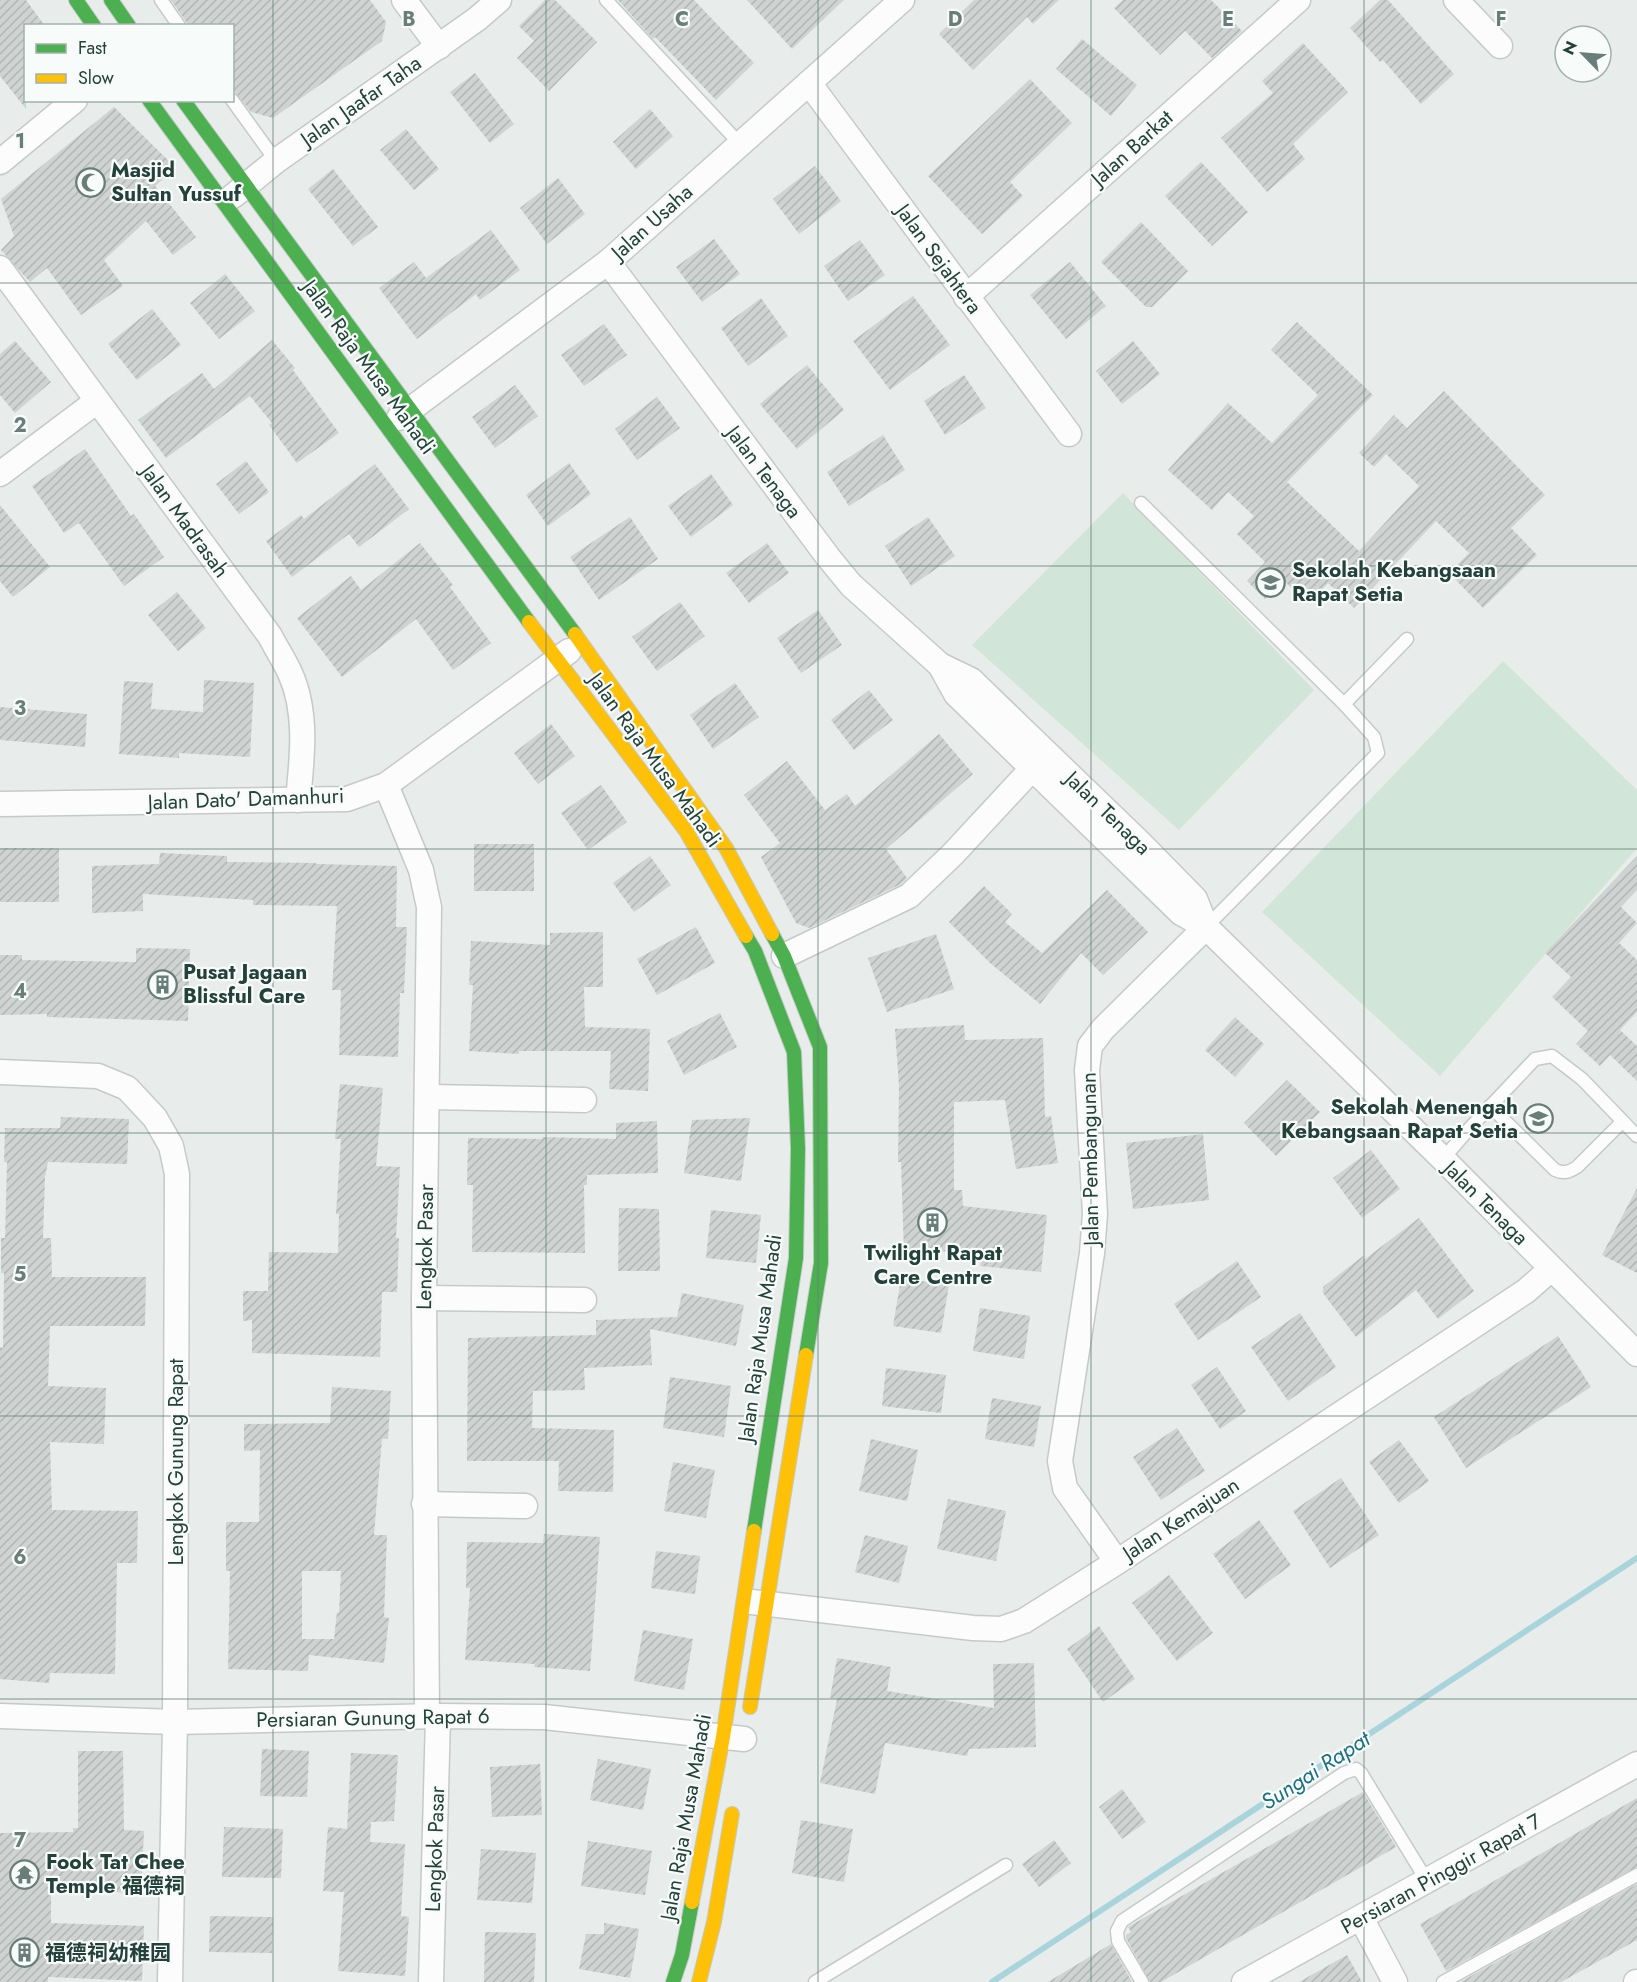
<svg xmlns="http://www.w3.org/2000/svg" width="1637" height="1982" font-family="Jost,'Noto Sans SC',sans-serif">
<style>
.grass{fill:#d1e6d8}
.lines{fill:none;stroke-linecap:round;stroke-linejoin:round}
.stream{stroke:#a9d4db;stroke-width:6}
.building{fill:url(#building-hatch);fill-rule:evenodd}
.lane-casing{stroke:#c5cac8;stroke-width:15}
.street-casing{stroke:#c5cac8;stroke-width:27}
.fast-casing{stroke:#c3cbc8;stroke-width:16}
.slow-casing{stroke:#c3cbc8;stroke-width:16}
.lane{stroke:#fcfcfc;stroke-width:12}
.street{stroke:#fcfcfc;stroke-width:24}
.fast{stroke:#4caf50;stroke-width:14}
.slow{stroke:#ffc107;stroke-width:14}
.grid{fill:none;stroke:#697e78;stroke-width:1.5;stroke-opacity:0.55}
.labels{text-anchor:middle;stroke-width:4.5;stroke-linejoin:round;paint-order:stroke}
.street-label{font-size:21px;fill:#24423a;stroke:#f7fbf9}
.poi-label{font-size:21px;font-weight:bold;fill:#24423a;stroke:#f7fbf9;text-anchor:start}
.water-label{font-size:22px;font-style:italic;fill:#1c6f80;stroke:#f7fbf9}
.grid-label{font-size:20px;text-anchor:middle;font-weight:bold;fill:#697e78;stroke:#f7fbf9;stroke-width:4.5;stroke-linejoin:round;paint-order:stroke}
</style>
<defs>
<pattern id="building-hatch" width="6" height="6" patternUnits="userSpaceOnUse" patternTransform="scale(1.5)"><rect width="6" height="6" fill="#cfd4d2"/><path d="M-1 1l2-2M0 6l6-6M5 7l2-2" fill="none" stroke="#b2b7b5"/></pattern>
</defs>
<rect width="100%" height="100%" fill="#e8edeb"/>
<!-- grass -->
<g class="grass">
<polygon points="1123,493 1314,690 1179,830 972,645"/>
<polygon points="1503,661 1637,790 1637,848 1440,1076 1262,912"/>
</g>
<g class="lines">
<!-- stream -->
<polyline class="stream" points="992,1982 1637,1558"/>
</g>
<!-- building -->
<g class="building">
<polygon points="0,0 26,0 45,26 26,26 26,109 0,76"/>
<polygon points="171,0 370,0 386,22 382,41 273,118 251,112 232,88 232,26 189,26"/>
<polygon points="545,0 555,0 597,42 549,91 517,58 534,41 519,26"/>
<polygon points="618,0 694,0 754,63 716,100 655,37 653,39"/>
<polygon points="747,0 844,0 792,49"/>
<polygon points="974,0 1059,0 1033,24 1027,17 973,70 939,34"/>
<polygon points="1123,0 1211,0 1242,31 1212,58 1185,31 1160,55 1114,8"/>
<polygon points="1380,0 1388,0 1454,74 1421,104 1383,60 1380,62 1350,28"/>
<polygon points="1082,39 1137,85 1111,116 1056,69"/>
<polygon points="1303,43 1348,92 1293,144 1305,159 1267,192 1221,138 1273,93 1262,81"/>
<polygon points="475,73 514,124 490,143 450,92"/>
<polygon points="1030,79 1072,123 1010,182 1023,196 982,234 928,176"/>
<polygon points="114,107 175,167 155,186 196,237 173,255 146,221 104,260 123,286 81,315 47,268 30,282 1,250 14,236 1,199"/>
<polygon points="650,109 673,136 636,169 613,142"/>
<polygon points="406,129 439,169 414,190 380,150"/>
<polygon points="1201,162 1248,212 1212,246 1165,196"/>
<polygon points="815,166 841,201 799,234 773,199"/>
<polygon points="333,169 378,227 353,246 308,189"/>
<polygon points="558,178 585,214 547,244 520,208"/>
<polygon points="1141,222 1188,271 1152,307 1146,307 1101,262"/>
<polygon points="491,230 520,270 480,300 476,294 417,339 379,288 414,262 426,278"/>
<polygon points="714,239 740,274 702,302 676,267"/>
<polygon points="860,240 885,275 848,301 824,266"/>
<polygon points="1070,262 1106,306 1066,339 1030,295"/>
<polygon points="225,274 255,311 219,339 190,303"/>
<polygon points="913,296 950,345 890,390 853,341"/>
<polygon points="761,298 788,336 748,366 721,328"/>
<polygon points="152,309 181,345 137,380 108,344"/>
<polygon points="1297,322 1373,395 1287,482 1359,551 1419,486 1386,454 1374,467 1359,453 1394,415 1407,428 1444,391 1545,495 1511,528 1537,555 1483,608 1449,573 1469,553 1436,521 1354,608 1328,583 1308,604 1283,580 1265,599 1247,581 1265,562 1237,534 1254,516 1228,492 1212,510 1168,470 1228,403 1272,443 1318,395 1271,350"/>
<polygon points="604,324 627,355 584,386 561,355"/>
<polygon points="272,340 295,368 293,370 339,433 297,463 269,425 272,423 250,396 166,458 138,420 202,373 214,389"/>
<polygon points="15,341 51,382 15,413 0,395 0,354"/>
<polygon points="1133,341 1160,374 1122,404 1096,371"/>
<polygon points="807,365 844,410 797,449 760,404"/>
<polygon points="964,375 986,408 945,435 924,401"/>
<polygon points="515,385 538,416 495,448 472,417"/>
<polygon points="657,397 680,428 637,460 615,429"/>
<polygon points="883,435 905,470 849,506 827,472"/>
<polygon points="85,449 131,516 134,514 164,557 124,586 79,523 64,533 32,486"/>
<polygon points="246,461 269,492 239,514 216,484"/>
<polygon points="569,463 591,494 548,526 526,495"/>
<polygon points="375,464 409,509 359,547 349,534 292,577 266,541 301,515 304,519"/>
<polygon points="711,474 733,505 691,537 668,506"/>
<polygon points="0,505 50,567 13,597 0,581"/>
<polygon points="630,517 658,559 599,600 570,557"/>
<polygon points="928,517 955,556 911,586 885,546"/>
<polygon points="420,543 453,585 450,587 491,643 453,670 416,619 342,677 297,618 351,576 361,590"/>
<polygon points="767,543 789,573 749,603 726,573"/>
<polygon points="177,592 206,628 178,651 148,615"/>
<polygon points="680,602 705,636 657,671 632,637"/>
<polygon points="818,610 842,645 801,673 777,638"/>
<polygon points="204,680 254,683 250,757 179,753 179,758 119,754 124,681 153,683 151,709 203,712"/>
<polygon points="735,683 759,717 713,749 690,715"/>
<polygon points="869,690 893,720 854,750 831,720"/>
<polygon points="0,707 87,714 85,747 0,740"/>
<polygon points="551,724 575,756 538,784 514,753"/>
<polygon points="939,734 973,774 886,849 907,878 901,884 809,928 796,923 761,857 780,843 744,795 787,761 825,810 847,794 855,806"/>
<polygon points="601,785 627,822 588,850 561,813"/>
<rect x="474" y="844" width="60" height="47"/>
<rect x="0" y="848" width="59" height="54"/>
<polygon points="160,853 227,856 227,862 316,863 316,864 397,866 396,927 407,927 404,993 400,993 398,1057 339,1055 341,990 332,990 337,906 253,905 253,900 143,894 143,911 92,913 92,866 159,864"/>
<polygon points="650,856 671,885 634,912 613,883"/>
<polygon points="1637,856 1637,890 1621,907 1637,923 1619,943 1637,960 1637,1012 1620,1030 1637,1046 1637,1081 1610,1055 1600,1066 1576,1044 1588,1031 1552,997 1571,977 1545,953"/>
<polygon points="984,886 1012,914 1005,922 1042,953 1107,890 1148,932 1103,975 1081,953 1040,1004 990,963 949,922"/>
<polygon points="696,927 715,963 657,995 637,959"/>
<polygon points="603,932 603,987 584,987 585,1027 650,1029 648,1091 609,1089 611,1051 519,1051 519,1054 469,1051 473,985 469,985 471,941 550,945 550,933"/>
<polygon points="936,934 954,989 887,1012 868,958"/>
<polygon points="136,948 190,949 188,1021 47,1017 47,1014 0,1015 0,955 22,955 22,960 136,962"/>
<polygon points="720,1013 737,1047 684,1075 667,1041"/>
<polygon points="1235,1017 1264,1044 1235,1077 1205,1050"/>
<polygon points="964,1025 965,1040 1043,1038 1045,1117 1051,1116 1058,1163 1016,1169 1005,1100 954,1102 954,1190 962,1190 963,1206 1047,1215 1041,1272 980,1266 982,1250 904,1253 901,1162 898,1162 899,1086 895,1029"/>
<polygon points="1287,1080 1320,1112 1276,1156 1244,1123"/>
<polygon points="340,1084 383,1088 376,1166 400,1167 396,1238 399,1238 397,1292 382,1292 380,1357 252,1353 252,1320 243,1321 243,1291 268,1291 269,1252 338,1253 339,1214 336,1214 341,1139 335,1139"/>
<polygon points="61,1117 129,1119 127,1164 48,1162 45,1177 43,1238 51,1238 52,1277 146,1277 145,1326 50,1326 48,1386 106,1388 104,1444 50,1442 52,1510 138,1511 137,1563 117,1563 115,1674 50,1673 49,1683 0,1679 0,1347 3,1348 4,1273 1,1273 1,1238 5,1238 7,1162 4,1162 5,1128 60,1128"/>
<polygon points="750,1118 741,1181 684,1173 692,1120"/>
<polygon points="657,1121 658,1173 587,1175 587,1185 584,1185 585,1253 472,1252 473,1185 467,1185 468,1138 542,1139 542,1137 616,1139 616,1123"/>
<polygon points="1203,1134 1209,1200 1133,1209 1126,1143"/>
<polygon points="1371,1150 1400,1189 1362,1218 1333,1178"/>
<polygon points="1637,1188 1637,1273 1602,1255"/>
<polygon points="619,1208 659,1209 660,1271 618,1271"/>
<polygon points="711,1210 761,1215 756,1263 706,1258"/>
<polygon points="1419,1218 1474,1291 1438,1319 1416,1290 1356,1337 1323,1293 1323,1287 1363,1256 1365,1259"/>
<polygon points="1237,1261 1261,1297 1198,1340 1174,1304"/>
<polygon points="901,1278 949,1285 941,1333 893,1326"/>
<polygon points="682,1293 744,1305 736,1346 650,1329 652,1365 584,1368 585,1390 533,1391 532,1428 614,1430 613,1492 558,1491 559,1461 467,1461 468,1338 596,1335 596,1320 677,1317"/>
<polygon points="980,1308 1030,1316 1024,1359 973,1351"/>
<polygon points="1300,1313 1336,1367 1288,1401 1251,1347"/>
<polygon points="1558,1336 1591,1387 1466,1468 1434,1417"/>
<polygon points="1217,1367 1246,1411 1220,1429 1191,1385"/>
<polygon points="886,1368 946,1375 941,1413 882,1406"/>
<polygon points="670,1377 731,1386 724,1437 663,1428"/>
<path d="M332,1387L391,1391L388,1439H382L374,1535H387L384,1617L389,1618L384,1663L309,1655L308,1671L228,1669L230,1571H226V1522H259L260,1450L244,1451V1424L330,1423ZM302,1571H341L339,1613L337,1612L334,1639H302Z"/>
<polygon points="992,1398 1041,1406 1034,1447 985,1439"/>
<polygon points="1177,1428 1205,1471 1161,1500 1133,1457"/>
<polygon points="871,1439 918,1450 907,1501 859,1491"/>
<polygon points="1399,1440 1429,1481 1399,1503 1369,1462"/>
<polygon points="673,1462 715,1470 706,1518 664,1511"/>
<polygon points="1341,1478 1379,1535 1330,1568 1293,1511"/>
<polygon points="948,1499 1006,1511 996,1561 937,1549"/>
<polygon points="1259,1520 1291,1565 1245,1599 1213,1554"/>
<polygon points="544,1534 600,1537 590,1671 534,1667 535,1664 465,1660 470,1588 466,1588 467,1542 543,1543"/>
<polygon points="865,1535 908,1546 899,1583 855,1572"/>
<polygon points="656,1551 700,1556 695,1594 651,1588"/>
<polygon points="1169,1575 1213,1633 1177,1661 1132,1603"/>
<polygon points="1099,1626 1135,1679 1103,1702 1067,1649"/>
<polygon points="643,1630 693,1639 684,1690 634,1681"/>
<polygon points="837,1658 891,1667 887,1691 994,1708 993,1664 1034,1663 1036,1747 969,1749 967,1756 885,1743 875,1794 820,1783 837,1699 830,1698"/>
<polygon points="262,1749 309,1751 307,1797 260,1796"/>
<polygon points="78,1751 123,1751 124,1830 144,1831 141,1893 51,1890 51,1923 144,1926 142,1981 48,1977 48,1982 0,1982 0,1833 73,1832 73,1828 78,1828"/>
<polygon points="351,1753 398,1755 394,1821 371,1822 370,1842 405,1844 401,1916 409,1917 405,1976 338,1971 344,1892 323,1891 328,1827 347,1829"/>
<polygon points="598,1759 651,1769 643,1810 590,1800"/>
<polygon points="540,1764 542,1815 492,1817 490,1767"/>
<polygon points="1122,1789 1146,1822 1122,1839 1099,1807"/>
<polygon points="1363,1792 1396,1847 1161,1982 1150,1982 1126,1938 1126,1935 1131,1932 1128,1927"/>
<polygon points="1637,1798 1637,1867 1446,1971 1420,1924"/>
<polygon points="801,1820 853,1829 844,1882 792,1873"/>
<polygon points="224,1827 283,1829 281,1878 222,1877"/>
<polygon points="1054,1840 1071,1863 1039,1887 1022,1864"/>
<polygon points="588,1841 652,1851 645,1895 581,1886"/>
<polygon points="481,1849 536,1853 532,1903 477,1900"/>
<polygon points="1637,1884 1637,1940 1561,1982 1460,1982"/>
<polygon points="210,1916 273,1917 272,1953 209,1952"/>
<polygon points="604,1923 639,1929 630,1978 579,1969 586,1934 604,1934"/>
<polygon points="485,1932 536,1933 534,1982 484,1982"/>
<polygon points="1111,1944 1132,1982 1048,1982"/>
<polygon points="1347,1955 1362,1982 1299,1982"/>
</g>
<g class="lines">
<defs>
<g id="lane">
<polyline points="161,0 179,26"/>
<polyline points="606,0 739,143"/>
<polyline points="232,100 276,161"/>
<polyline points="1141,503 1344,704"/>
<polyline points="1206,927 1378,753 1374,737 1344,704 1407,639"/>
<path d="M1490,1106L1555,1170C1564,1174 1569,1172 1577,1167L1622,1122"/>
<polyline points="1443,1159 1467,1131 1535,1059 1552,1056 1582,1079 1637,1136"/>
<polyline points="815,1982 1006,1865"/>
<polyline points="1142,1982 1118,1941 1117,1931 1122,1921 1344,1773 1356,1769 1361,1773 1427,1881"/>
<polyline points="1443,1982 1637,1875"/>
</g>
<g id="street">
<polyline points="404,0 439,47"/>
<polyline points="1456,0 1500,46"/>
<polyline points="809,83 1069,434"/>
<polyline points="0,162 75,100"/>
<polyline points="233,196 276,161 477,19 499,0"/>
<polyline points="608,262 828,557 851,585 940,665 971,680 1140,843 1195,899 1206,927"/>
<path d="M0,268L270,636C276,648 284,660 290,673C308,712 302,759 298,800"/>
<polyline points="966,297 1298,0"/>
<polyline points="399,418 608,262 902,0"/>
<polyline points="0,474 97,401"/>
<polyline points="940,665 956,694 1181,913 1206,927 1443,1159 1637,1354"/>
<polyline points="386,785 421,870 429,907 424,1298 427,1716"/>
<polyline points="0,804 347,799 386,785 569,651"/>
<polyline points="784,956 909,896 953,854 1042,758"/>
<polyline points="0,1072 98,1076 127,1088 155,1118 171,1146 177,1174 175,1722 170,1982"/>
<polyline points="428,1097 584,1100"/>
<polyline points="424,1298 584,1300"/>
<polyline points="424,1504 525,1506"/>
<polyline points="1117,1562 1065,1488 1060,1461 1092,1253 1095,1214 1087,1070 1090,1046 1103,1029 1206,927"/>
<polyline points="752,1602 973,1628 1001,1629 1024,1621 1117,1562 1526,1291 1551,1269"/>
<polyline points="0,1716 175,1722 438,1716 544,1717 744,1739"/>
<polyline points="1361,1918 1395,1982"/>
<polyline points="431,1982 438,1716"/>
<polyline points="1244,1982 1637,1764"/>
<polyline points="1636,1982 1637,1982"/>
</g>
<g id="fast">
<polyline points="76,0 94,26"/>
<polyline points="111,0 129,26"/>
<polyline points="149,100 529,622"/>
<polyline points="183,100 575,634"/>
<polyline points="772,934 784,956 820,1047 821,1263 806,1355"/>
<polyline points="746,936 755,951 794,1052 798,1149 796,1258 754,1531"/>
<polyline points="673,1982 682,1955 692,1902"/>
</g>
<g id="slow">
<polyline points="529,622 686,831 746,936"/>
<polyline points="575,634 726,848 772,934"/>
<polyline points="750,1707 806,1355"/>
<polyline points="692,1902 723,1737 754,1531"/>
<polyline points="699,1982 714,1922 732,1814"/>
</g>
</defs>
<!-- lane casing -->
<use href="#lane" class="lane-casing"/>
<!-- street casing -->
<use href="#street" class="street-casing"/>
<!-- fast casing -->
<use href="#fast" class="fast-casing"/>
<!-- slow casing -->
<use href="#slow" class="slow-casing"/>
<!-- lane -->
<use href="#lane" class="lane"/>
<!-- street -->
<use href="#street" class="street"/>
<!-- fast -->
<use href="#fast" class="fast"/>
<!-- slow -->
<use href="#slow" class="slow"/>
</g>
<!-- grid -->
<path class="grid" d="M273,0V1982M546,0V1982M818,0V1982M1091,0V1982M1364,0V1982M0,283H1637M0,566H1637M0,849H1637M0,1133H1637M0,1416H1637M0,1699H1637"/>
<!-- icons -->
<defs>
<symbol id="mosque-ring" viewBox="-11 -11 22 22"><circle r="9.5" fill="#f7fbf9" stroke="#697e78" stroke-width="1.5"/><path d="M3.5-4.9A6 6 0 1 0 3.5 4.9A5 5 0 1 1 3.5-4.9Z" fill="#697e78"/></symbol>
<symbol id="school-ring" viewBox="-11 -11 22 22"><circle r="9.5" fill="#f7fbf9" stroke="#697e78" stroke-width="1.5"/><path d="M0-5L7-2L0 1L-7-2ZM-4 1L0 2.5L4 1V4Q0 6-4 4Z" fill="#697e78"/></symbol>
<symbol id="building-ring" viewBox="-11 -11 22 22"><circle r="9.5" fill="#f7fbf9" stroke="#697e78" stroke-width="1.5"/><path d="M-4-6H4V6H1V3H-1V6H-4ZM-2.5-4.3h1.7v1.8h-1.7ZM.8-4.3h1.7v1.8H.8ZM-2.5-1h1.7V.8h-1.7ZM.8-1h1.7V.8H.8Z" fill="#697e78"/></symbol>
<symbol id="temple-ring" viewBox="-11 -11 22 22"><circle r="9.5" fill="#f7fbf9" stroke="#697e78" stroke-width="1.5"/><path d="M0-6L5-2H3V0L6.5 2.5H4V6H1.5V3h-3V6H-4V2.5H-6.5L-3 0V-2H-5Z" fill="#697e78"/></symbol>
</defs>
<g fill-rule="evenodd">
<use href="#mosque-ring" x="74" y="166" width="33" height="33"/>
<use href="#school-ring" x="1254" y="566" width="33" height="33"/>
<use href="#building-ring" x="146" y="968" width="33" height="33"/>
<use href="#school-ring" x="1522" y="1102" width="33" height="33"/>
<use href="#building-ring" x="916" y="1206" width="33" height="33"/>
<use href="#temple-ring" x="8" y="1858" width="33" height="33"/>
<use href="#building-ring" x="8" y="1936" width="33" height="33"/>
</g>
<g class="labels">
<!-- street labels -->
<g class="street-label">
<text transform="translate(361 101) rotate(-35)" y="7">Jalan Jaafar Taha</text>
<text transform="translate(1132 148) rotate(-42)" y="7">Jalan Barkat</text>
<text transform="translate(652 222) rotate(-42)" y="7">Jalan Usaha</text>
<text transform="translate(939 259) rotate(54)" y="7">Jalan Sejahtera</text>
<text transform="translate(369 367) rotate(54)" y="7">Jalan Raja Musa Mahadi</text>
<text transform="translate(764 472) rotate(53)" y="7">Jalan Tenaga</text>
<text transform="translate(185 521) rotate(54)" y="7">Jalan Madrasah</text>
<text transform="translate(655 760) rotate(54)" y="7">Jalan Raja Musa Mahadi</text>
<text transform="translate(246 799) rotate(-2)" y="7">Jalan Dato' Damanhuri</text>
<text transform="translate(1108 813) rotate(44)" y="7">Jalan Tenaga</text>
<text transform="translate(1090 1159) rotate(-91)" y="7">Jalan Pembangunan</text>
<text transform="translate(1486 1203) rotate(45)" y="7">Jalan Tenaga</text>
<text transform="translate(425 1247) rotate(-89)" y="7">Lengkok Pasar</text>
<text transform="translate(760 1338) rotate(-82)" y="7">Jalan Raja Musa Mahadi</text>
<text transform="translate(176 1462) rotate(-90)" y="7">Lengkok Gunung Rapat</text>
<text transform="translate(1181 1519) rotate(-33)" y="7">Jalan Kemajuan</text>
<text transform="translate(373 1718) rotate(-1)" y="7">Persiaran Gunung Rapat 6</text>
<text transform="translate(686 1817) rotate(-80)" y="7">Jalan Raja Musa Mahadi</text>
<text transform="translate(435 1849) rotate(-88)" y="7">Lengkok Pasar</text>
<text transform="translate(1441 1874) rotate(-29)" y="7">Persiaran Pinggir Rapat 7</text>
</g>
<!-- poi labels -->
<g class="poi-label">
<text x="111" y="177">Masjid<tspan x="111" dy="24">Sultan Yussuf</tspan></text>
<text x="1292" y="577">Sekolah Kebangsaan<tspan x="1292" dy="24">Rapat Setia</tspan></text>
<text x="183" y="979">Pusat Jagaan<tspan x="183" dy="24">Blissful Care</tspan></text>
<text x="1518" y="1114" text-anchor="end">Sekolah Menengah<tspan x="1518" dy="24">Kebangsaan Rapat Setia</tspan></text>
<text x="933" y="1260" text-anchor="middle">Twilight Rapat<tspan x="933" dy="24">Care Centre</tspan></text>
<text x="46" y="1869">Fook Tat Chee<tspan x="46" dy="24">Temple 福德祠</tspan></text>
<text x="45" y="1960">福德祠幼稚园</text>
</g>
<!-- water labels -->
<g class="water-label">
<text transform="translate(1315 1770) rotate(-33)" y="8">Sungai Rapat</text>
</g>
</g>
<g class="grid-label">
<text x="409" y="26">B</text>
<text x="682" y="26">C</text>
<text x="955" y="26">D</text>
<text x="1228" y="26">E</text>
<text x="1501" y="26">F</text>
<text x="20" y="148">1</text>
<text x="20" y="432">2</text>
<text x="20" y="715">3</text>
<text x="20" y="998">4</text>
<text x="20" y="1281">5</text>
<text x="20" y="1564">6</text>
<text x="20" y="1847">7</text>
</g>
<!-- legend -->
<rect x="24" y="24" width="210" height="78" fill="#f7fbf9" stroke="#a3b1ad" stroke-width="1.5"/>
<rect x="36" y="44" width="30" height="9" fill="#4caf50" stroke="#a3b1ad" stroke-width="1.5"/>
<text x="78" y="54" font-size="18" fill="#24423a">Fast</text>
<rect x="36" y="74" width="30" height="9" fill="#ffc107" stroke="#a3b1ad" stroke-width="1.5"/>
<text x="78" y="84" font-size="18" fill="#24423a">Slow</text>
<!-- north arrow -->
<g transform="translate(1583 54) rotate(295)"><circle r="28" fill="#f7fbf9" stroke="#a3b1ad" stroke-width="1.5"/>
<path d="M0-4.5L10 22L0 15L-10 22Z" fill="#697e78"/>
<text y="-9" font-size="16" font-weight="bold" text-anchor="middle" fill="#24423a">N</text>
</g>
</svg>
